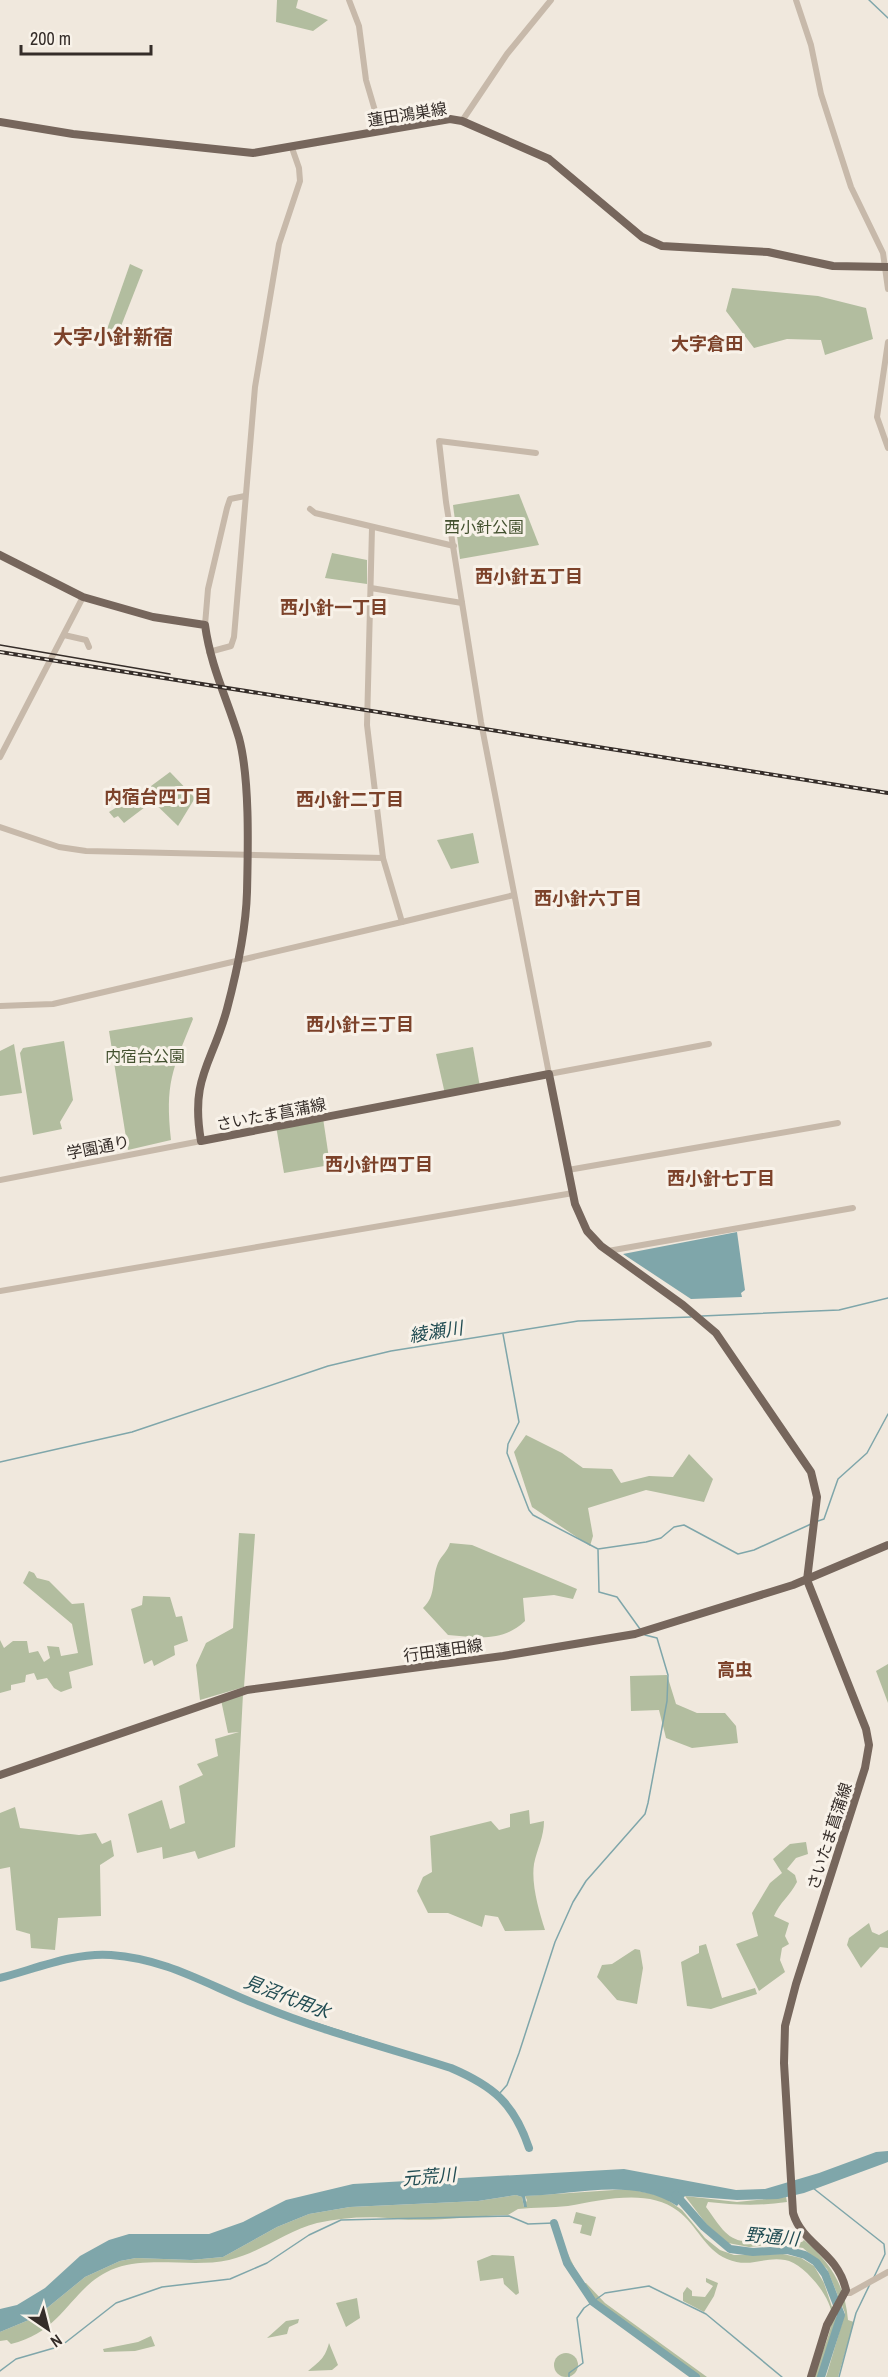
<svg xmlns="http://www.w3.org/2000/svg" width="888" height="2377" font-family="'Archivo Narrow','Noto Sans JP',sans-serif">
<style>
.green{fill:#b2bd9f}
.water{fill:#7fa6aa}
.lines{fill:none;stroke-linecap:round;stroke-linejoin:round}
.stream{stroke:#7fa6aa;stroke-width:1.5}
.canal{stroke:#7fa6aa;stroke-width:4.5}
.river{stroke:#7fa6aa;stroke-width:8}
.minor{stroke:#c7b9aa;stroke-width:6}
.major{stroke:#76665c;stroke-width:8}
.tram{stroke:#352d29;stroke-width:1.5}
.rail-casing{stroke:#352d29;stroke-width:4}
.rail{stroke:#f8f2e9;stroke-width:1.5;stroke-dasharray:4.5;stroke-linecap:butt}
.labels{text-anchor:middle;stroke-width:6;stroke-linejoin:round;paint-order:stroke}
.street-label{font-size:16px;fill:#352d29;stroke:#f8f2e9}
.park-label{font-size:16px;fill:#43512f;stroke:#f8f2e9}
.neighbourhood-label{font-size:18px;font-weight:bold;fill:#7c422a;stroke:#f8f2e9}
.water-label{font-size:18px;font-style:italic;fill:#224d53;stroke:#f8f2e9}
.quarter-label{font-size:20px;font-weight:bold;fill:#7c422a;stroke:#f8f2e9}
</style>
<rect width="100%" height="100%" fill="#f0e8dd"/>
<!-- green -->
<g class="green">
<polygon points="277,0 298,0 296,8 328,20 313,31 276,22"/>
<polygon points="130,264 143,270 116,339 105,335"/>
<polygon points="732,288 818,296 866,308 873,339 825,355 821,340 787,339 754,348 726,311"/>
<polygon points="519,494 539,545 460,559 453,505"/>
<polygon points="332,553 367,560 367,584 325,578"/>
<polygon points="170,772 195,798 178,826 143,792"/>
<polygon points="138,794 149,804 124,823 118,816 114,818 109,812"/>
<polygon points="473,833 479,863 451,869 437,840"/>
<path d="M192,1017L193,1019C172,1071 165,1083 171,1140L128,1150L109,1031Z"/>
<polygon points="64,1041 73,1100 60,1122 62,1129 33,1135 20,1053 23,1048"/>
<polygon points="14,1044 22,1093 0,1096 0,1051"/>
<polygon points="473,1047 480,1087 445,1094 436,1054"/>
<polygon points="323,1118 330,1165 284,1173 276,1126"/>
<polygon points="526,1435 562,1453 583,1468 612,1469 621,1483 649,1476 673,1477 689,1454 713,1479 704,1502 646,1490 588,1508 593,1536 590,1546 532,1507 514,1452"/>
<polygon points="239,1533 255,1534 244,1687 200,1700 196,1665 206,1643 233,1628"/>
<path d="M450,1543L472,1545L577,1589L573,1599L554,1595L523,1598L525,1621C502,1643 477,1637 448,1635L423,1608C437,1595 431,1580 438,1563C441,1556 448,1551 450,1543Z"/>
<polygon points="29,1571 34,1573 37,1578 49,1581 72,1604 84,1603 93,1665 69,1672 72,1688 61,1692 54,1688 47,1678 37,1680 34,1673 26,1675 25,1682 11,1685 11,1690 0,1693 0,1640 4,1648 13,1641 27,1641 29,1653 38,1651 44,1662 50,1658 47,1646 59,1647 61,1656 78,1653 72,1624 23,1583"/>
<polygon points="143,1596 170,1597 176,1617 182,1616 188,1641 174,1646 175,1655 154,1666 152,1660 144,1664 131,1609 142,1605"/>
<polygon points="888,1664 888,1703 876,1671"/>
<polygon points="667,1675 676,1704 697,1713 725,1713 736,1726 738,1743 692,1748 666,1738 659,1710 631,1711 630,1676"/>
<polygon points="243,1694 235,1847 198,1859 195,1851 163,1859 162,1847 137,1853 128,1814 162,1800 170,1829 185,1823 179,1786 203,1775 197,1764 218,1756 215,1739 239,1732 228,1733 221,1700"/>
<polygon points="15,1807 20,1828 79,1835 96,1833 102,1844 111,1840 114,1856 100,1865 101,1916 58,1918 55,1950 31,1948 30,1934 16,1930 10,1867 0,1869 0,1813"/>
<path d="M529,1810L530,1824L544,1821C544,1837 537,1849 534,1864C531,1884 539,1911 545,1930L505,1931L498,1917L485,1915L482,1927L448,1913H428L417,1891L423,1877L432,1872L430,1836L491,1821L499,1830L510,1827V1814Z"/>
<path d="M806,1842L808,1854L796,1858L787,1869L795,1875L797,1882C789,1897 780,1902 774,1916L789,1923L785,1936L789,1944L782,1948L780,1960L785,1972L759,1991L736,1944L758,1936L752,1913L770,1883L782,1873L773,1859L790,1844Z"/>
<polygon points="869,1923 872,1932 879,1935 888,1930 888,1948 880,1947 861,1968 847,1945 849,1938"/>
<polygon points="706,1944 722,1998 755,1988 757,1994 711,2009 687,2006 681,1962 699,1953 699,1946"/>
<polygon points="635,1949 640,1950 643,1968 637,2004 617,2000 597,1977 602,1965 612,1964"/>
<path d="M629,2189L662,2196L682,2210L705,2238L720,2250L734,2255L783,2254L801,2258L814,2266L824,2283L836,2319L818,2377H813C819,2359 829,2339 832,2321C835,2300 804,2263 785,2260C764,2256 750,2269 727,2259C704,2249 697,2225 678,2211C648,2188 603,2200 568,2206C552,2208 535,2207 518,2209L508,2215C473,2216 432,2222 398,2219C371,2216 345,2217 317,2223C286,2231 260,2253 229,2260C192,2268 152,2256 116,2268C71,2284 66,2331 11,2344L7,2340L0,2341V2332L36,2317L85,2277L120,2261L136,2258L191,2260L223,2257L277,2227L309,2214L350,2207L478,2201L516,2195L522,2197L524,2207L527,2200L525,2196Z"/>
<path d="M685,2196L737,2202L786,2197L787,2202C760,2206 735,2205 708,2202L706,2207C725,2233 730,2247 765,2239C776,2237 791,2241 802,2242L804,2240C830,2262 845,2285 848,2320L854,2322L838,2377H826L845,2313L827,2269L803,2248L778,2244L749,2247L728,2243L707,2225Z"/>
<polygon points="576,2212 596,2217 591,2236 580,2233 582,2225 573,2223"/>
<path d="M568,2254L582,2283H586L605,2303L707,2377H699C672,2357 561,2288 568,2254Z"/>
<polygon points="492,2255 514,2256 519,2293 516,2295 504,2284 503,2278 480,2281 477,2261"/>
<polygon points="706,2278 718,2283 714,2296 704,2312 683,2301 683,2293 687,2287 692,2291 692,2296 705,2297 713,2286 706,2282"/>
<polygon points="357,2298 360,2318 346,2327 336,2303"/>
<polygon points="299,2319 298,2323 289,2327 287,2334 267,2338 286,2321"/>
<polygon points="151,2336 155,2346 135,2351 104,2352 103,2349 138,2342"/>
<path d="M329,2343L338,2365L332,2370L308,2371C320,2361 325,2358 329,2343Z"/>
<circle cx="566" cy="2365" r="12"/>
</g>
<!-- water -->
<g class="water">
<polygon points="737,1232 745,1290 741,1293 742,1297 691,1299 623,1254"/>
<path d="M888,2151V2162L804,2193L778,2199L737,2200L685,2196L677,2206C633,2177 575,2195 525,2196L527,2207H524L522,2197L516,2195L478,2201L350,2207L309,2214L277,2227L223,2257L191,2260L136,2258L120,2261L85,2277L36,2317L0,2332V2309L17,2305L45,2288L80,2256L109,2240L129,2234H209L243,2222L286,2200L353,2184L624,2169L736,2190L765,2189L819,2173L876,2152Z"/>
</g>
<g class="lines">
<!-- stream -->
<g class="stream">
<polyline points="869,0 888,18"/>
<polyline points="702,1316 839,1310 888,1298"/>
<polyline points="503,1334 519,1422 508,1444 507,1453 529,1510 533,1515 598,1549 646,1542 661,1538 674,1527 684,1525 738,1554 754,1550 811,1524"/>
<polyline points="0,1462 132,1432 328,1366 391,1351 578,1321 691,1317"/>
<polyline points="818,1521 824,1519 838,1479 867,1453 888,1414"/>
<polyline points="598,1550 599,1592 617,1597 640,1629"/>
<polyline points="499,2094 507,2085 519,2053 555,1942 573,1902 586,1881 645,1814 648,1803 667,1701 668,1675 657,1638 645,1635"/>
<polyline points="813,2188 884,2244 885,2254 874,2277"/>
<polyline points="0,2371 16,2359 61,2346 116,2303 162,2287 230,2279 267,2263 309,2235 341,2220 509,2216 528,2224 554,2223"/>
<polyline points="569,2377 569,2373 583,2363 577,2318 584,2308 605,2293 649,2286 706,2314 782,2377"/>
<polyline points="839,2377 856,2313 870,2284"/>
</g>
<!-- canal -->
<path class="canal" d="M261,2007L451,2068C493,2086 514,2103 529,2148"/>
<!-- river -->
<g class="river">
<path d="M0,1978C35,1969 75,1952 111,1955C168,1959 209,1986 261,2006C322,2031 388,2048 451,2068C493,2086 514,2103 529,2148"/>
<polyline points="676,2195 704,2227 730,2249 753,2252 787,2250 805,2255 816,2262 825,2274 841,2315 821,2377"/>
<polyline points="554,2223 567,2263 593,2302 696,2377"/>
</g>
<!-- minor -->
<g class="minor">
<polyline points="349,0 359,26 366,80 381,131"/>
<polyline points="796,0 811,45 821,94 851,187 883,253 888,289"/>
<polyline points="462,121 507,54 551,0"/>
<polyline points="888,342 877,417 888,448"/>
<polyline points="536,453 439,441 446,502 481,722 549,1074 709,1044"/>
<polyline points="310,509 315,513 454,546"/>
<polyline points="372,528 367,725 383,858"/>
<polyline points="371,588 462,603"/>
<polyline points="205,625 208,589 227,508 230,499 245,496"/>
<polyline points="64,635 86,640 89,647"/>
<polyline points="209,652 231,646 234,637 255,387 279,244 300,181 299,168 292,148"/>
<polyline points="0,757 83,597"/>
<polyline points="0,827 59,847 86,851 383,858 402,922 514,895"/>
<polyline points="0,1006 53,1004 402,922"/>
<polyline points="568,1170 838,1123"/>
<polyline points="0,1180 201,1141"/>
<polyline points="608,1251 853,1208"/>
<polyline points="0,1291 573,1193"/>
<polyline points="846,2293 850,2293 888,2272"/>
</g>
<!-- major -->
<g class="major">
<polyline points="0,122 73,134 253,153 450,119 462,121 549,159 642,237 662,246 768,252 833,266 888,267"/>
<path d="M0,555L83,597L153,617L205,625C211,668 227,698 239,738C250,779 248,849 247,892C246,928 236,975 227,1009C212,1065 190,1077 201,1141L549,1074L575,1204L587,1231L601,1246L683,1305L716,1333L811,1472L817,1497L807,1580L866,1729L869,1745L865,1768L796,1984L785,2026L784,2063L793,2213C803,2246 837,2251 846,2290L827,2325L811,2377"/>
<polyline points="0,1775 247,1690 503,1656 635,1634 793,1585 888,1545"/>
</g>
<!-- tram -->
<polyline class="tram" points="0,645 170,674"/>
<defs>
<polyline id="rail" points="0,652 888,793"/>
</defs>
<!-- rail casing -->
<use href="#rail" class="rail-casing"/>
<!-- rail -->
<use href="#rail" class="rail"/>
</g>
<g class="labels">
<!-- street labels -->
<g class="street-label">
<text transform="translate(407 114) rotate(-9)" y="6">蓮田鴻巣線</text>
<text transform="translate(271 1114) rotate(-11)" y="6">さいたま菖蒲線</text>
<text transform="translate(98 1147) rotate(-11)" y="6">学園通り</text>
<text transform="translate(443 1650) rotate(-8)" y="6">行田蓮田線</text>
<text transform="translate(829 1836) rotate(-72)" y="6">さいたま菖蒲線</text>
</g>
<!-- park labels -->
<g class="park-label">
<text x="484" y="533">西小針公園</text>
<text x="145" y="1062">内宿台公園</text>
</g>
<!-- neighbourhood labels -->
<g class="neighbourhood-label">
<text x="707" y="350">大字倉田</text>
<text x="529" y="583">西小針五丁目</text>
<text x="334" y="614">西小針一丁目</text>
<text x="158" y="803">内宿台四丁目</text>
<text x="350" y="806">西小針二丁目</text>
<text x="588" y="905">西小針六丁目</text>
<text x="360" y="1031">西小針三丁目</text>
<text x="379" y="1171">西小針四丁目</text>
<text x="721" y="1185">西小針七丁目</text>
<text x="735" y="1676">高虫</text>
</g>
<!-- water labels -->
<g class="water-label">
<text transform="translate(436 1332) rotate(-9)" y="6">綾瀬川</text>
<text transform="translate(287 1997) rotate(21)" y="6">見沼代用水</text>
<text transform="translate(429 2177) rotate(-5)" y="6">元荒川</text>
<text transform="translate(772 2237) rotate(5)" y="6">野通川</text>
</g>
<!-- quarter labels -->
<g class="quarter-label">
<text x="113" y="344">大字小針新宿</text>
</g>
</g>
<!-- north arrow -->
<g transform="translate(48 2329) rotate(145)" stroke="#f8f2e9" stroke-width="4.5" paint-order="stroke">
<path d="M0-4.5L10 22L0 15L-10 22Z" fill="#352d29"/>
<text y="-9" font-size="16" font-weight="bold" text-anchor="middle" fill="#352d29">N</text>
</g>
<!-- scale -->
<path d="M21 45v9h130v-9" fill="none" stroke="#352d29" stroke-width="3"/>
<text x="30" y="45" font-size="18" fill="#352d29" stroke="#f8f2e9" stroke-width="4.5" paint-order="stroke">200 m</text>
</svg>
